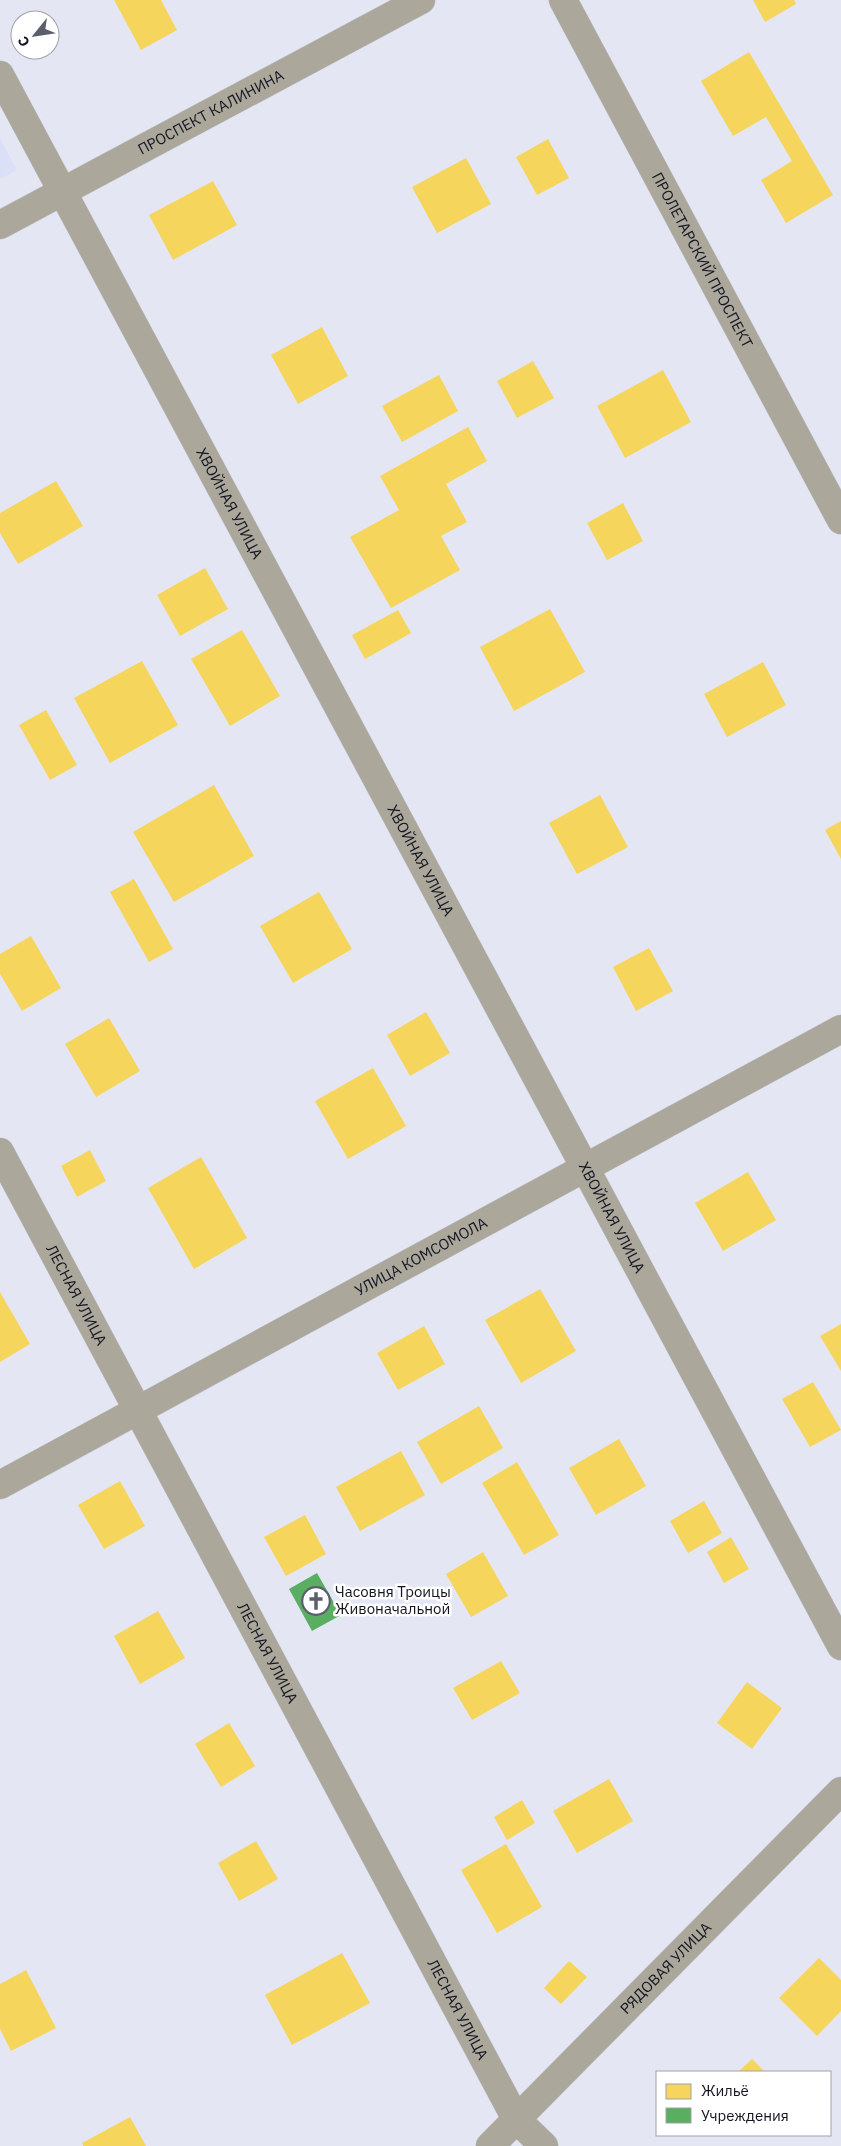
<svg xmlns="http://www.w3.org/2000/svg" width="841" height="2146" font-family="'IBM Plex Sans',sans-serif">
<style>
.built{fill:#dbe0f9}
.homes{fill:#f6d55c}
.public{fill:#5aae61}
.lines{fill:none;stroke-linecap:round;stroke-linejoin:round}
.minor-casing{stroke:#c0c2cc;stroke-width:29}
.minor{stroke:#aba79a;stroke-width:28}
.labels{text-anchor:middle;stroke-width:5;stroke-linejoin:round;paint-order:stroke}
.street-label{font-size:15px;fill:#131522;stroke:#fff}
.poi-label{font-size:15px;fill:#131522;stroke:#fff;text-anchor:start}
</style>
<rect width="100%" height="100%" fill="#e4e7f3"/>
<!-- built -->
<polygon class="built" points="0,138 17,170 0,179"/>
<!-- homes -->
<g class="homes">
<polygon points="114,0 161,0 177,30 141,50"/>
<polygon points="753,0 794,0 796,4 765,22"/>
<polygon points="749,52 833,195 786,223 761,180 792,161 766,117 733,136 701,81"/>
<polygon points="548,139 569,178 537,195 516,157"/>
<polygon points="466,158 491,204 437,233 412,187"/>
<polygon points="213,181 237,225 173,260 149,215"/>
<polygon points="322,327 348,376 298,404 271,355"/>
<polygon points="533,361 554,398 517,418 497,381"/>
<polygon points="663,370 691,422 625,458 597,406"/>
<polygon points="439,375 458,411 402,442 382,406"/>
<polygon points="468,427 487,461 446,484 467,522 441,536 460,570 391,608 350,537 399,510 380,476"/>
<polygon points="56,481 83,526 18,564 0,533 0,513"/>
<polygon points="623,503 643,541 607,560 587,523"/>
<polygon points="205,568 228,609 180,636 157,595"/>
<polygon points="550,609 585,672 514,711 480,647"/>
<polygon points="398,610 411,633 365,659 352,635"/>
<polygon points="242,630 280,696 230,726 191,659"/>
<polygon points="142,661 178,725 110,763 74,698"/>
<polygon points="763,662 786,705 727,737 704,694"/>
<polygon points="46,710 77,765 50,780 19,725"/>
<polygon points="214,785 254,856 174,902 133,832"/>
<polygon points="600,795 628,847 577,874 549,823"/>
<polygon points="841,821 841,859 825,830"/>
<polygon points="134,879 173,949 149,962 110,892"/>
<polygon points="319,892 352,949 293,983 260,926"/>
<polygon points="31,936 61,988 22,1011 0,974 0,954"/>
<polygon points="649,948 673,991 636,1011 613,967"/>
<polygon points="426,1012 450,1053 410,1076 387,1035"/>
<polygon points="109,1018 140,1071 96,1097 65,1044"/>
<polygon points="373,1068 406,1126 348,1159 315,1101"/>
<polygon points="90,1150 106,1181 77,1197 61,1166"/>
<polygon points="201,1157 247,1238 194,1269 148,1188"/>
<polygon points="748,1172 776,1220 723,1251 695,1203"/>
<polygon points="540,1289 576,1351 521,1383 485,1320"/>
<polygon points="0,1292 30,1344 0,1362"/>
<polygon points="841,1324 841,1371 820,1336"/>
<polygon points="424,1326 445,1364 398,1390 377,1353"/>
<polygon points="813,1382 841,1430 810,1447 782,1399"/>
<polygon points="479,1406 503,1448 441,1484 417,1442"/>
<polygon points="619,1439 646,1486 596,1515 569,1468"/>
<polygon points="401,1451 425,1495 360,1531 336,1487"/>
<polygon points="517,1462 559,1535 524,1555 482,1483"/>
<polygon points="120,1481 145,1526 104,1549 78,1505"/>
<polygon points="704,1501 722,1533 688,1553 670,1521"/>
<polygon points="305,1515 326,1554 286,1576 264,1537"/>
<polygon points="731,1537 749,1569 724,1583 707,1552"/>
<polygon points="483,1552 508,1596 471,1617 446,1574"/>
<polygon points="158,1611 185,1658 140,1684 114,1636"/>
<polygon points="501,1661 520,1693 472,1720 453,1688"/>
<polygon points="747,1682 782,1708 752,1749 717,1723"/>
<polygon points="229,1723 255,1766 221,1787 195,1744"/>
<polygon points="609,1779 633,1821 577,1853 553,1811"/>
<polygon points="522,1800 535,1823 507,1840 494,1817"/>
<polygon points="256,1841 278,1879 239,1901 218,1863"/>
<polygon points="506,1844 542,1907 497,1933 461,1870"/>
<polygon points="342,1953 370,2003 292,2045 265,1995"/>
<polygon points="819,1958 841,1980 841,2011 817,2036 779,1998"/>
<polygon points="569,1961 587,1977 561,2004 544,1988"/>
<polygon points="26,1970 56,2028 11,2051 0,2029 0,1984"/>
<polygon points="752,2059 765,2072 738,2072"/>
<polygon points="130,2117 146,2146 83,2146 82,2143"/>
</g>
<!-- public -->
<polygon class="public" points="317,1573 341,1615 312,1631 289,1589"/>
<g class="lines">
<defs>
<g id="minor">
<path id="s1" d="M563,0L841,520"/>
<path id="s2" d="M0,75L841,1646"/>
<path id="s3" d="M0,225L421,0"/>
<path id="s4" d="M0,1152L516,2119L544,2146"/>
<path id="s5" d="M0,1485L841,1029"/>
<path id="s6" d="M490,2146L841,1791"/>
</g>
</defs>
<!-- minor casing -->
<use href="#minor" class="minor-casing"/>
<!-- minor -->
<use href="#minor" class="minor"/>
</g>
<!-- icons -->
<defs>
<symbol id="church-ring" viewBox="-11 -11 22 22"><circle r="9.5" fill="#fff" stroke="#5c5e6b" stroke-width="1.5"/><path d="M-1.2-6h2.4v3.5h3.3v2.4h-3.3V6h-2.4V-.1h-3.3v-2.4h3.3Z" fill="#5c5e6b"/></symbol>
</defs>
<g fill-rule="evenodd">
<use href="#church-ring" x="300" y="1585" width="32" height="32"/>
</g>
<g class="labels">
<!-- street labels -->
<g class="street-label">
<text dy="5" stroke="none"><textPath href="#s3" startOffset="239">ПРОСПЕКТ КАЛИНИНА</textPath></text>
<text dy="5" stroke="none"><textPath href="#s1" startOffset="295">ПРОЛЕТАРСКИЙ ПРОСПЕКТ</textPath></text>
<text dy="5" stroke="none"><textPath href="#s2" startOffset="486">ХВОЙНАЯ УЛИЦА</textPath></text>
<text dy="5" stroke="none"><textPath href="#s2" startOffset="891">ХВОЙНАЯ УЛИЦА</textPath></text>
<text dy="5" stroke="none"><textPath href="#s2" startOffset="1296">ХВОЙНАЯ УЛИЦА</textPath></text>
<text dy="5" stroke="none"><textPath href="#s5" startOffset="479">УЛИЦА КОМСОМОЛА</textPath></text>
<text dy="5" stroke="none"><textPath href="#s4" startOffset="162">ЛЕСНАЯ УЛИЦА</textPath></text>
<text dy="5" stroke="none"><textPath href="#s4" startOffset="568">ЛЕСНАЯ УЛИЦА</textPath></text>
<text dy="5" stroke="none"><textPath href="#s6" startOffset="250">РЯДОВАЯ УЛИЦА</textPath></text>
<text dy="5" stroke="none"><textPath href="#s4" startOffset="972">ЛЕСНАЯ УЛИЦА</textPath></text>
</g>
<!-- poi labels -->
<g class="poi-label">
<text x="335" y="1597">Часовня Троицы<tspan x="335" dy="17">Живоначальной</tspan></text>
</g>
</g>
<!-- legend -->
<rect x="656" y="2071" width="175" height="65" fill="#ffffff" stroke="#a1a1a7"/>
<rect x="666" y="2084" width="25" height="15" fill="#f6d55c" stroke="#a1a1a7"/>
<text x="701" y="2096" font-size="15" fill="#131522">Жильё</text>
<rect x="666" y="2108" width="25" height="15" fill="#5aae61" stroke="#a1a1a7"/>
<text x="701" y="2121" font-size="15" fill="#131522">Учреждения</text>
<!-- north arrow -->
<g transform="translate(35 35) rotate(240)"><circle r="24" fill="#ffffff" stroke="#a1a1a7"/>
<path d="M0-4L9 19L0 12L-9 19Z" fill="#5c5e6b"/>
<text y="-8" font-size="14" font-weight="bold" text-anchor="middle" fill="#131522">С</text>
</g>
</svg>
